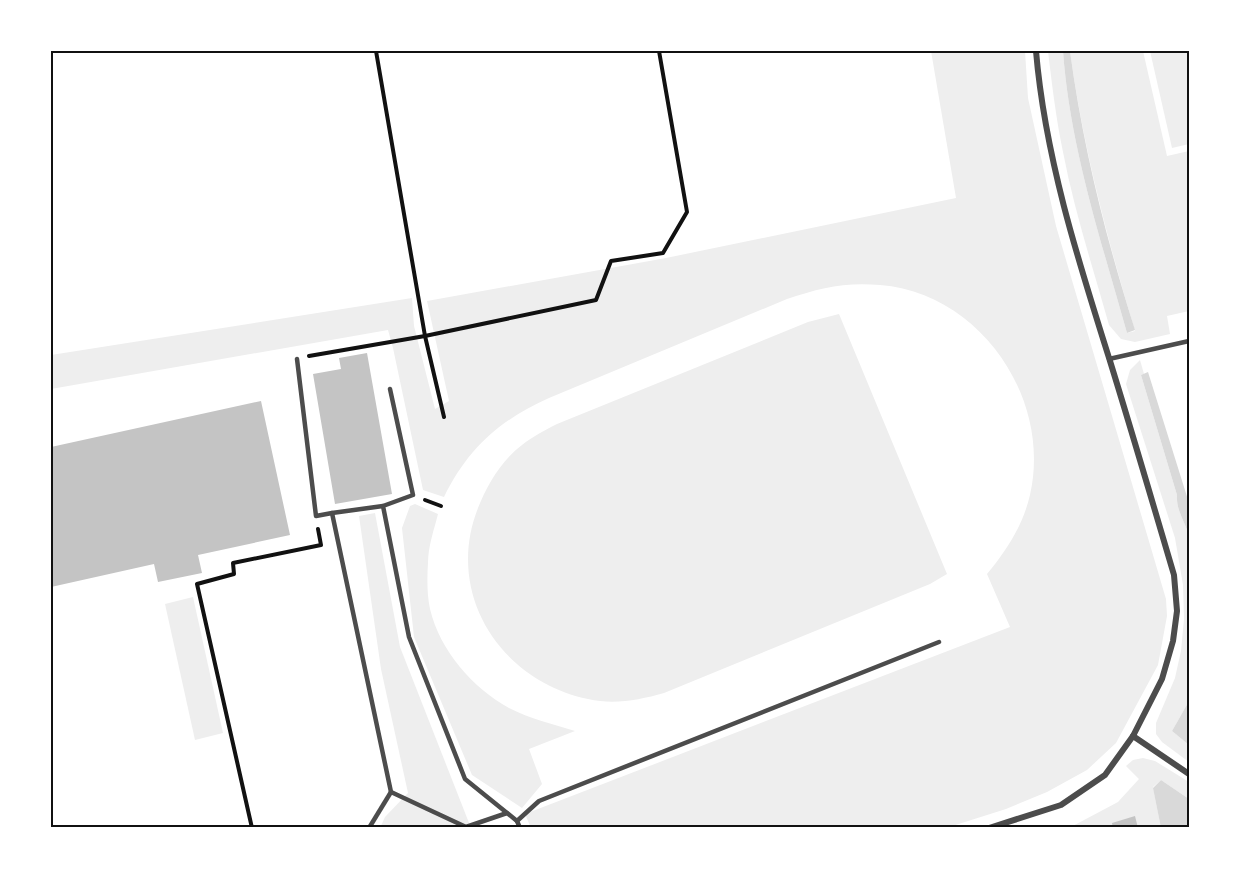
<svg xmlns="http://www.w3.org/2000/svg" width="1240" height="879" font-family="'Noto Serif',serif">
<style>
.green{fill:#eee}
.water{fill:#d9d9d9}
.building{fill:#c4c4c4}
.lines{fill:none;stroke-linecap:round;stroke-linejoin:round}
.path{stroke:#111;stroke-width:4}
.service{stroke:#4c4c4c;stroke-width:4.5}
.minor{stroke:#4c4c4c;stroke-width:6}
.neatline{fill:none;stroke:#111;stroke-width:2}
</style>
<rect width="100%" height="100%" fill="#fff"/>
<!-- green -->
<g class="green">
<path d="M931,51H1025L1028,98L1056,226L1166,599L1167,616L1158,665L1116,743L1087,770L1047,792L1006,809L946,828H531L525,814L1010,627L987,574C1007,550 1023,525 1030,495C1052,398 980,293 880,285C844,282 820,288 787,299L549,398C500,420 468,448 444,497L423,490L393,348L388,330L51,389V355L412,298L414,326L435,409L449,401L427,301L666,258L956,198Z"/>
<path d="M1048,51H1063C1070,148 1101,240 1127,333L1135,331C1107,238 1083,147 1070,51H1143L1167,156L1189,151V311L1167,316L1170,334L1135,342L1121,339L1109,325C1093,268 1074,210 1063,152C1056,118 1052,85 1048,51Z"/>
<polygon points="1150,51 1189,51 1189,144 1172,148"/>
<path d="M839,314L947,574L930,584L664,693C639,700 614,705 588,699C501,681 444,594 478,508C487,485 501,461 522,445C532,437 545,430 557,424L808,322Z"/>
<path d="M1140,360L1144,374L1141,375L1177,495C1176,511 1185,521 1189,536V701L1172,731L1189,745V762L1162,742L1156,734V723L1175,678L1181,651L1184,619L1183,585L1175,538L1126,384L1130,370Z"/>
<path d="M415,504L438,514C434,530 428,546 428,563C427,578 427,595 430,609C440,651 473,688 509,708C530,719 553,724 575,731L529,749L542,784L522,808L472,775L414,637L402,528L410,506Z"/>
<polygon points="375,513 400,647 471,828 380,828 385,817 408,793 381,669 359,516"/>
<polygon points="193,597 223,733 195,740 165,604"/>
<polygon points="1143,758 1155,761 1189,782 1189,799 1161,780 1153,787 1161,828 1069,828 1118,802 1139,779 1126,766 1133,760"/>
</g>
<!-- water -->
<g class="water">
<path d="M1063,51H1070C1083,148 1106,238 1135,330L1127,333C1101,240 1070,148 1063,51Z"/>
<path d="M1148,372L1189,503V536C1185,521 1176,511 1177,495L1141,375Z"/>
<polygon points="1189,701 1189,745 1172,731"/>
<polygon points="1161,780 1189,799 1189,828 1161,828 1153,788"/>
</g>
<!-- building -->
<g class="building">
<polygon points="367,353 392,494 335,504 313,374 341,369 339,358"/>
<polygon points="261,401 290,535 198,555 202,573 158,582 154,564 51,587 51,447"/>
<polygon points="1135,816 1138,828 1113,828 1112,823"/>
</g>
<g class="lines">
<!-- path -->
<g class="path">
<polyline points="376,51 425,336 444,417"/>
<polyline points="309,356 425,336 596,300 611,261 663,253 687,212 659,51"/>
<polyline points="425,500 441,506"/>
<polyline points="252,828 197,584 234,574 233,563 321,545 318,529"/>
</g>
<!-- service -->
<g class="service">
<polyline points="297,359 316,516 332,513 391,792 466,827 507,813"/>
<polyline points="1109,359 1189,341"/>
<polyline points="390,389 413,495 383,506 409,637 465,779 517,821 520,828"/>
<polyline points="332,513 383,506"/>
<polyline points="517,821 539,801 939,642"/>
<polyline points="369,828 391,792"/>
</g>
<!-- minor -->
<g class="minor">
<polyline points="1133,736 1189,774"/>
<path d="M989,828L1061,805L1105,775L1133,736L1162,679L1173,641L1177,611L1174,575C1153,504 1132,432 1110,361C1078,260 1045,157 1036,51"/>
</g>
</g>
<!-- border -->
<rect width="1240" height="879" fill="none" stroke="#ffffff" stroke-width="105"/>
<rect x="52" y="52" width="1136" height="774" class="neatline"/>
</svg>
